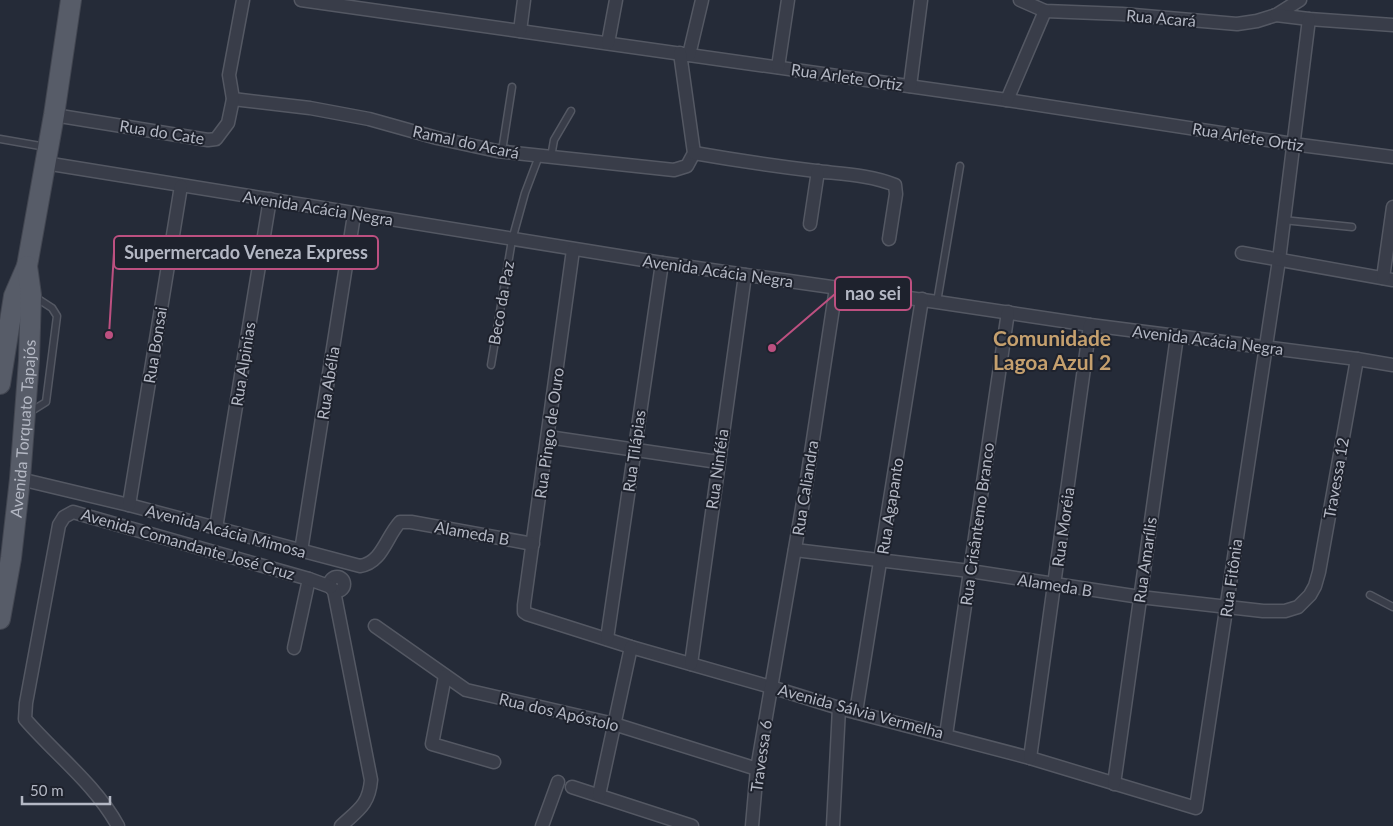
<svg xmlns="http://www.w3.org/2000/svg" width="1393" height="826" font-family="Lato,sans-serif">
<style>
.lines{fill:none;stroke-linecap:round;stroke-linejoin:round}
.lane-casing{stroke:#545863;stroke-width:9}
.street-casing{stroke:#545863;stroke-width:15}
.primary-casing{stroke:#424651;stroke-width:22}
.lane{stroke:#393d49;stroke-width:6}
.street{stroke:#393d49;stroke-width:12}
.primary{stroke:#575c68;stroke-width:20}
.labels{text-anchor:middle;stroke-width:4;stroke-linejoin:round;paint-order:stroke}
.street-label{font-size:16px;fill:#b4b8c4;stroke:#1e222d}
.district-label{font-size:21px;font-weight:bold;fill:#c5a06e;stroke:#1e222d}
.leader{fill:none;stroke:#bd5080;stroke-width:2}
.callout-dot{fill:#bd5080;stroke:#1e222d;stroke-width:2}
.callout{fill:#1e222d;stroke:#bd5080;stroke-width:2}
.callout-label{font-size:18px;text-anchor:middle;font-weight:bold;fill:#b4b8c4}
</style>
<rect width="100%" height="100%" fill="#252b38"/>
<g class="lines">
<defs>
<g id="lane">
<polyline points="0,139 46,147"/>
<polyline points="502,151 512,87"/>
<polyline points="551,157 554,140 571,111"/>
<polyline points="1283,220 1352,227"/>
<polyline points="937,302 960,166"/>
<polyline points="491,365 512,240 525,193 539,156"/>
<polyline points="30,412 46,402 57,316 52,308 35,297"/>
<polyline points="1370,595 1393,607"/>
</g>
<g id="street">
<polyline points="301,0 1007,100 1293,144 1393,157"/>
<polyline points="1020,0 1045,11 1122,14 1237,24 1257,21 1276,15 1300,0"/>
<polyline points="1276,15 1309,19 1393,25"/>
<polyline points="520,31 524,0"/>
<polyline points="608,43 616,0"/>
<polyline points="689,55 702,0"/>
<polyline points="778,67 788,0"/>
<polyline points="910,86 921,0"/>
<polyline points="233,99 310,108 369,119 437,138 497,151 674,170 687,166 694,153 680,53"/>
<polyline points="1007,100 1045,11"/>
<polyline points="54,115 208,140 216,139 228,123 233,99 229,75 243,0"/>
<path d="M694,153C734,160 775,166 816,171C842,174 871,175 895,185L896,194L889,239"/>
<polyline points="45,163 662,263 937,302 1090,325 1357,359 1393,365"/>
<polyline points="810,224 818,171"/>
<polyline points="573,250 524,605 524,612 527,614 631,647 771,687 839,708 1030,758 1196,808 1279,260 1309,19"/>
<polyline points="1242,253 1393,280"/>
<polyline points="1383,278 1393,207"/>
<polyline points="548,437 718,462"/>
<path d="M20,479L129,505L360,566C382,563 386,537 400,522H411L533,544"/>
<polyline points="129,505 181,186"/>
<polyline points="216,528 270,199"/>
<polyline points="795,550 970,571 1140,597 1263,611 1285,611 1298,607 1310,595 1315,586 1319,572 1357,359"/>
<polyline points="301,551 354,215"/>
<circle cx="337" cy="584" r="7"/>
<path d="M334,591L371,780C369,805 358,810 341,826"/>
<polyline points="375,626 466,690 614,724 757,769"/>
<polyline points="607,639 662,263"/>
<polyline points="294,648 309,579"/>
<polyline points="691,664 745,275"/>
<polyline points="445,676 432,744 494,762"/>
<polyline points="856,712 922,299"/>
<polyline points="946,735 1008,312"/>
<polyline points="1030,758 1090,325"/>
<polyline points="1114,784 1177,336"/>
<polyline points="572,787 692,826"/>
<polyline points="599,795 631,647"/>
<path d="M118,826C95,784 56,755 25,719L26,703L59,525L64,517L73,512L309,579L331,587"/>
<polyline points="542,826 558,782"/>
<polyline points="752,826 757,769 807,479 836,288"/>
<polyline points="833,826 839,708"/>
</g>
<g id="primary">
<polyline points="0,384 14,296 27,266 54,115 71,0"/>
<path id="s1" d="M0,619L11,558L20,479L29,360L31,295L27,266"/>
</g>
</defs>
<!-- lane casing -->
<use href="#lane" class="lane-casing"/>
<!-- street casing -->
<use href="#street" class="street-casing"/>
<!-- primary casing -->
<use href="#primary" class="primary-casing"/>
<!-- lane -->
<use href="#lane" class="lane"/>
<!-- street -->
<use href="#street" class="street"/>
<!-- primary -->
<use href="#primary" class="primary"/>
</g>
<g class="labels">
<!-- street labels -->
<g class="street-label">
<text transform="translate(1161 18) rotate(5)" y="6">Rua Acará</text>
<text transform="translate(847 77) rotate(8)" y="6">Rua Arlete Ortiz</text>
<text transform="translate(162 132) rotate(9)" y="6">Rua do Cate</text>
<text transform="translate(1248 137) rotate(9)" y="6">Rua Arlete Ortiz</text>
<text transform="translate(466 142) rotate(12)" y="6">Ramal do Acará</text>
<text transform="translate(318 208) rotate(9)" y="6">Avenida Acácia Negra</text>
<text transform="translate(718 271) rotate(8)" y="6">Avenida Acácia Negra</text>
<text transform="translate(501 303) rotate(-80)" y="6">Beco da Paz</text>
<text transform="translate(1208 340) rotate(7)" y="6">Avenida Acácia Negra</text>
<text transform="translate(155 345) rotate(-81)" y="6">Rua Bonsai</text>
<text transform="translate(243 364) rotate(-81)" y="6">Rua Alpinias</text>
<text transform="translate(328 383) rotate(-81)" y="6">Rua Abélia</text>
<text dy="6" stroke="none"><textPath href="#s1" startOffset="192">Avenida Torquato Tapajós</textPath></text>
<text transform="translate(549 433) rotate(-82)" y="6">Rua Pingo de Ouro</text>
<text transform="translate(634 451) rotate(-82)" y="6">Rua Tilápias</text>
<text transform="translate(717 469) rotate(-82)" y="6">Rua Ninféia</text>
<text transform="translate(1336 478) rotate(-80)" y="6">Travessa 12</text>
<text transform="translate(805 488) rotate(-81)" y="6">Rua Caliandra</text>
<text transform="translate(890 506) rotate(-81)" y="6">Rua Agapanto</text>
<text transform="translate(977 524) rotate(-82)" y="6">Rua Crisântemo Branco</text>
<text transform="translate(1063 527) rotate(-82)" y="6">Rua Moréia</text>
<text transform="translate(226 531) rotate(15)" y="6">Avenida Acácia Mimosa</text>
<text transform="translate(472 533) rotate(10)" y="6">Alameda B</text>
<text transform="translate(188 544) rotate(16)" y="6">Avenida Comandante José Cruz</text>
<text transform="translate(1145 560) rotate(-82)" y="6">Rua Amarílis</text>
<text transform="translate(1231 578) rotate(-82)" y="6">Rua Fitônia</text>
<text transform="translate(1055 585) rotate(9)" y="6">Alameda B</text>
<text transform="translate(861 711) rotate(15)" y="6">Avenida Sálvia Vermelha</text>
<text transform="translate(559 712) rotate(13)" y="6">Rua dos Apóstolo</text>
<text transform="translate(761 756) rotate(-82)" y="6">Travessa 6</text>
</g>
<!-- district labels -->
<g class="district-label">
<text x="1052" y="346">Comunidade<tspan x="1052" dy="24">Lagoa Azul 2</tspan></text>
</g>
</g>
<!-- callouts -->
<path class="leader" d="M109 335L114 252M772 348L835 294"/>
<g class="callout-dot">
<circle cx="109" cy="335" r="5"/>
<circle cx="772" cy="348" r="5"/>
</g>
<g class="callout">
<rect x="114" y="236" width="264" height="33" rx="5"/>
<rect x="835" y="277" width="76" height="33" rx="5"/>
</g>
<g class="callout-label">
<text x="246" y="259">Supermercado Veneza Express</text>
<text x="873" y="300">nao sei</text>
</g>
<!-- scale -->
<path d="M22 796v8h88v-8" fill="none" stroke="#b4b8c4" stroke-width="2.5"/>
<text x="30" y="796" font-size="15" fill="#b4b8c4" stroke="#1e222d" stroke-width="4" paint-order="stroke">50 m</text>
</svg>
